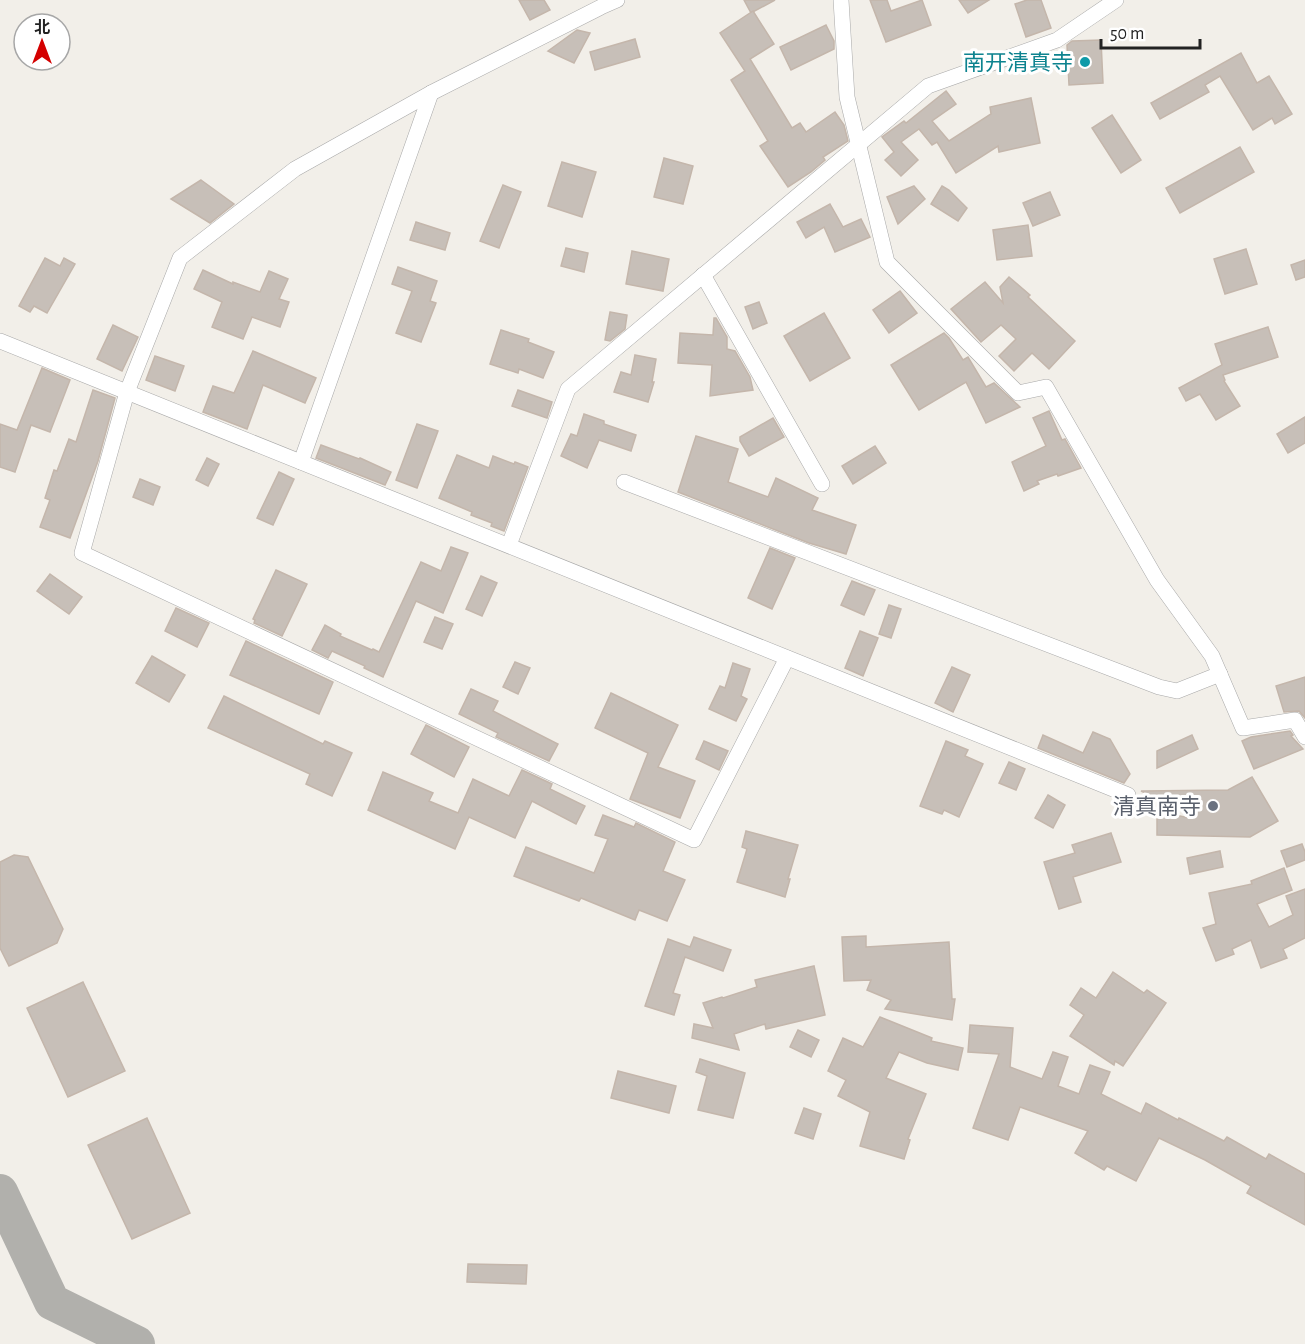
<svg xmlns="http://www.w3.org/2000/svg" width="1305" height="1344" font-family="'Alegreya Sans','Noto Sans SC',sans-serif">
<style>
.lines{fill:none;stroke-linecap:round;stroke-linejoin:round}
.taxiway{stroke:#b1b0ac;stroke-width:36}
.building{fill:#c7bfb8;stroke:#c4b6ab;stroke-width:1.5}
.street-casing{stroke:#a9a9a9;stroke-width:16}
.street{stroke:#fff;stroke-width:15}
.culture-dot{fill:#0f9aa8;stroke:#fff;stroke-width:2}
.worship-dot{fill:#6b7280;stroke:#fff;stroke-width:2}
.labels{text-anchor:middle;stroke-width:6;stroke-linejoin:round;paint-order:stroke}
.culture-label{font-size:22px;fill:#0d838f;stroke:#fff;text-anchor:end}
.worship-label{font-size:22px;fill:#5b616d;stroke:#fff;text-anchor:end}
</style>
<rect width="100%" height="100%" fill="#f2efe9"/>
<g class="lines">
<!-- taxiway -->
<polyline class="taxiway" points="0,1192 52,1302 137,1344"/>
</g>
<!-- building -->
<g class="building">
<polygon points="519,0 544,0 550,10 530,20"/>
<polygon points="744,0 775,0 751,13"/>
<polygon points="870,0 887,0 891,11 922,0 931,25 886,42"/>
<polygon points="959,0 989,0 968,13"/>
<polygon points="1027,0 1041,0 1051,28 1026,37 1015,4"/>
<polygon points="753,11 774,44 750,59 792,128 800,123 806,132 835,112 844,125 848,141 823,157 825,160 811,172 788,187 760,146 768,141 731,80 745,71 720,33"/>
<polygon points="826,25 834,41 834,49 791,70 780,47"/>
<polygon points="577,30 590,33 574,63 548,51"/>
<polygon points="635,39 640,57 595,70 590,52"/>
<polygon points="1101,40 1103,83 1069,85 1067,45 1072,41"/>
<polygon points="1241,53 1257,83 1269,76 1292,114 1275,124 1272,118 1253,130 1220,76 1205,85 1209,92 1160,119 1151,103"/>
<polygon points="946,91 956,104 932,121 949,141 991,114 990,107 1031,98 1040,143 999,152 998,146 956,173 937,142 932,145 919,129 901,142 918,160 901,176 885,160 894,152 882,137 904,121 906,123"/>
<polygon points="1112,115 1141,160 1121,173 1092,128"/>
<polygon points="1240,147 1254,172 1180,213 1166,188"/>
<polygon points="664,158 693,166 683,204 654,197"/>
<polygon points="562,162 596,172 582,217 548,206"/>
<polygon points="201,180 234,204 210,223 171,199"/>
<polygon points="503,185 521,192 499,248 480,241"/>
<polygon points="914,186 925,199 898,224 887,197"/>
<polygon points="942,186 949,190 967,208 958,221 931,204"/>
<polygon points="1050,192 1060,215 1033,226 1023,203"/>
<polygon points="830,204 843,227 861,219 870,237 835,252 824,227 806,238 797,222"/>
<polygon points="416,222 450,233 445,250 410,240"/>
<polygon points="1028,225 1032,256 997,260 993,230"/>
<polygon points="566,248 588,253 584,272 561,266"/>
<polygon points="1246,249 1257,284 1225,294 1214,259"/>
<polygon points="632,251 669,259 663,291 626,284"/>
<polygon points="45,258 60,266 64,258 75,264 47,313 34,306 30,312 19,306"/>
<polygon points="1305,260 1305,277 1296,280 1291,265"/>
<polygon points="398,267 437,281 430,301 436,303 421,342 396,333 412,291 392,284"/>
<polygon points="203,270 233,284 233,282 260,292 269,271 288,279 279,299 289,302 280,327 252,317 243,339 212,327 222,302 194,289"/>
<polygon points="1009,277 1030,295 1028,297 1075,341 1049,369 1032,353 1014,371 999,356 1016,339 1001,325 981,342 951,309 985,282 1003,303 1000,287"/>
<polygon points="900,291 917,313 889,333 873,310"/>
<polygon points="759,302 767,323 753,329 745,307"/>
<polygon points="610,312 627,315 625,329 610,341 605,340"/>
<polygon points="824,313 850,358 810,381 784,336"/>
<polygon points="714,318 716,318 727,337 727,349 735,351 750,377 753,390 710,396 712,365 678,363 680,333 713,335"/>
<polygon points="113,325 138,337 122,371 97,359"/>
<polygon points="1268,327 1278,357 1223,375 1225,380 1224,381 1240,406 1216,420 1200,394 1186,401 1179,388 1222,365 1215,344"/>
<polygon points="501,330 529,339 528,342 554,352 543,378 519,369 518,373 490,364"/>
<polygon points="944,333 949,338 963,360 968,357 986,387 994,383 1020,407 986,423 966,382 919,410 891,365"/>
<polygon points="253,351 316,378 305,403 263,385 247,429 203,412 213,386 234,393"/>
<polygon points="635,355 656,359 652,382 654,382 648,402 614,392 621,372 631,375"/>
<polygon points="155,356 184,366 175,391 146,380"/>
<polygon points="42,368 70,380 50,432 31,425 15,472 0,467 0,424 17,430"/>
<polygon points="93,390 115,398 98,461 70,538 40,527 50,500 45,498 54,470 57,471 69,439 76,442"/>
<polygon points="518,390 552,402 547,418 512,406"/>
<polygon points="1049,411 1062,440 1065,439 1081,468 1058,476 1057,474 1037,481 1039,484 1024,491 1012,462 1046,446 1033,418"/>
<polygon points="584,414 604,421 604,424 636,435 631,451 599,440 587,468 561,456 571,434 577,436"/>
<polygon points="1305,417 1305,443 1288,453 1277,434"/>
<polygon points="773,418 784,437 749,456 740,441 740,437"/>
<polygon points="417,424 438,431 417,488 396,480"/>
<polygon points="696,436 738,449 728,482 768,497 776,478 818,498 812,510 856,525 846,554 809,543 678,492"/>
<polygon points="321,445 359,459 360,458 391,472 385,485 316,458"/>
<polygon points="875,446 886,463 853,484 842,466"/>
<polygon points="457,455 489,468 493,456 514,464 515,462 528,467 504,531 491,526 492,523 471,515 472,512 439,498"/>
<polygon points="207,458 219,464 208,486 196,480"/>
<polygon points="279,472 294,479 273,525 257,518"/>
<polygon points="140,479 160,487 153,505 133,497"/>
<polygon points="451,547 468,553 443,613 416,601 383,677 364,668 365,666 332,651 328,658 312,650 325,625 341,634 340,636 372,650 373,649 379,652 421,562 441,571"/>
<polygon points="770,548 795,558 772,609 748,598"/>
<polygon points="276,570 307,584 282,636 254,623 255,620 253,619"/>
<polygon points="50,574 82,597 69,614 37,591"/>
<polygon points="481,576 497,583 482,616 466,609"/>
<polygon points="852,581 875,590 864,615 841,605"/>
<polygon points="889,605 901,609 891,638 879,634"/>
<polygon points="176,608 209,623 197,647 165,631"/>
<polygon points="435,617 453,624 442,649 424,642"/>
<polygon points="860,631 878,638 863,676 845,668"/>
<polygon points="246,641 333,682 319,714 230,675"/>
<polygon points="152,656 185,675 169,702 136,683"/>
<polygon points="515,662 530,668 518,694 503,687"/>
<polygon points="733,663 750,669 741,696 747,699 736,721 709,709 720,686 725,688"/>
<polygon points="952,667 970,675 953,712 935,703"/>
<polygon points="1305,677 1305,718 1299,711 1284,712 1276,686"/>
<polygon points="471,689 498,701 493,711 558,744 549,761 496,737 498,733 459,714"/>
<polygon points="611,693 678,725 658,767 695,781 680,818 630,799 648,753 595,728"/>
<polygon points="224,696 323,744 325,741 352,753 332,796 306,784 310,774 208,728"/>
<polygon points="426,725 469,747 454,777 411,754"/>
<polygon points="1290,731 1293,735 1291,736 1303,749 1254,769 1242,741 1251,737"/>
<polygon points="1093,732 1110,739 1130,774 1124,783 1038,748 1043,735 1083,753"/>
<polygon points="1192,735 1198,749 1157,768 1157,751"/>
<polygon points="704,741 728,751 719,770 696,759"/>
<polygon points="946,741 968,750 965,756 983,764 959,817 944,810 942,814 920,806"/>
<polygon points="1009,762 1025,769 1016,790 999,783"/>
<polygon points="522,770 552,784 550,789 585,806 576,824 532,801 515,838 469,817 455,849 368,810 383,772 433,793 429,801 458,813 473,779 509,796"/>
<polygon points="1252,777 1278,821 1250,837 1157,835 1157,819 1171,814 1189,818 1191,814 1141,791 1228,790"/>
<polygon points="1048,795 1065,805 1053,828 1035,818"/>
<polygon points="603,815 634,827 636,823 675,842 663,871 685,880 667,921 639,910 635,920 581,898 579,901 514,876 526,847 594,873 608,839 595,835"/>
<polygon points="746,831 798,845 788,879 790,879 785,897 737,882 747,849 742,847"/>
<polygon points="1111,833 1121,862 1073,877 1081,902 1059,909 1044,862 1075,853 1072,845"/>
<polygon points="1302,844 1305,852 1305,860 1287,867 1281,851"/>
<polygon points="1220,851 1223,867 1190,874 1187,858"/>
<polygon points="14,855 28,857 63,929 57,943 9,966 0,948 0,862"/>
<polygon points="1284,868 1292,890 1257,904 1269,927 1293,915 1286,896 1305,889 1305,938 1283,949 1287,958 1261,968 1251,940 1232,949 1234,954 1216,961 1203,928 1216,924 1209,893 1252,884 1251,881"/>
<polygon points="866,936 866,947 949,942 952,999 955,999 952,1020 885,1009 891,1000 867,990 871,980 844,981 842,937"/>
<polygon points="694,937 731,950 723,971 685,957 673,993 680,995 674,1015 645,1006 668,939 690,947"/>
<polygon points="814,966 825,1015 766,1029 765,1024 734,1034 739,1050 692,1038 694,1024 713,1028 703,1003 722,997 723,998 757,987 755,980"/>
<polygon points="1113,972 1144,993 1147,990 1166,1003 1123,1066 1115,1061 1114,1065 1070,1036 1084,1015 1070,1005 1081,988 1096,998"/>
<polygon points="83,982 125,1071 68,1097 27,1008"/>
<polygon points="880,1017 932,1038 931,1041 963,1048 958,1070 927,1063 899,1052 886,1078 926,1094 908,1139 910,1140 904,1159 860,1146 870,1112 838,1096 846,1080 828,1071 843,1038 863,1047"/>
<polygon points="970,1025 1013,1028 1010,1067 1042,1079 1053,1052 1068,1057 1058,1086 1079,1094 1090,1065 1110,1072 1101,1094 1141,1114 1146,1103 1178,1120 1179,1118 1224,1141 1227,1137 1266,1159 1269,1154 1305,1174 1305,1225 1247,1193 1251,1186 1205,1160 1159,1138 1136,1181 1107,1166 1104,1170 1075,1153 1088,1131 1020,1107 1008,1140 973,1128 999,1054 968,1052"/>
<polygon points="798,1030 819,1040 811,1057 790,1047"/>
<polygon points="700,1059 745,1073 733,1118 698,1110 707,1076 696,1072"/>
<polygon points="618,1071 676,1086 669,1113 611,1098"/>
<polygon points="804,1108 821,1114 813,1139 795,1133"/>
<polygon points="147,1118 190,1213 132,1239 88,1145"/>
<polygon points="468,1264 527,1265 526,1284 467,1282"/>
</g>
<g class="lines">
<defs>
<g id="street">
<polyline points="617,0 601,7 431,93 295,169 180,258 127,392 82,553 694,840 787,658"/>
<polyline points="841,0 847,97 887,262 1018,393 1046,387 1157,580 1212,656 1243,728 1295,720 1305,737"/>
<polyline points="703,275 822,484"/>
<polyline points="0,341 1128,795"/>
<polyline points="301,462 431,93"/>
<polyline points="624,482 1159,687 1177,691 1220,674"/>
<polyline points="509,545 568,389 928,86 1057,40 1116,0"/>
</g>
</defs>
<!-- street casing -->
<use href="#street" class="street-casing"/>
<!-- street -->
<use href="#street" class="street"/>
</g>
<!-- markers -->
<circle class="culture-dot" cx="1085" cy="62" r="6"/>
<circle class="worship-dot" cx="1213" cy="806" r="6"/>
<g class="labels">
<!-- culture labels -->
<g class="culture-label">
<text x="1073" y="70">南开清真寺</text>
</g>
<!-- worship labels -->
<g class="worship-label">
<text x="1201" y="814">清真南寺</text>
</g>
</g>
<!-- north arrow -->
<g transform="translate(42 42)"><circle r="28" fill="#ffffff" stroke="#a7a7a7" stroke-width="1.5"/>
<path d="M0-4.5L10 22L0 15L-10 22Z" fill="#d40000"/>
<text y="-9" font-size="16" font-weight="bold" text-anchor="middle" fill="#222222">北</text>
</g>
<!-- scale -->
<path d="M1101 39v9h99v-9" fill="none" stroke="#222222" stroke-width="3"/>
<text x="1110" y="39" font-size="18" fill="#222222" stroke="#ffffff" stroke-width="4.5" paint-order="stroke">50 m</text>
</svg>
